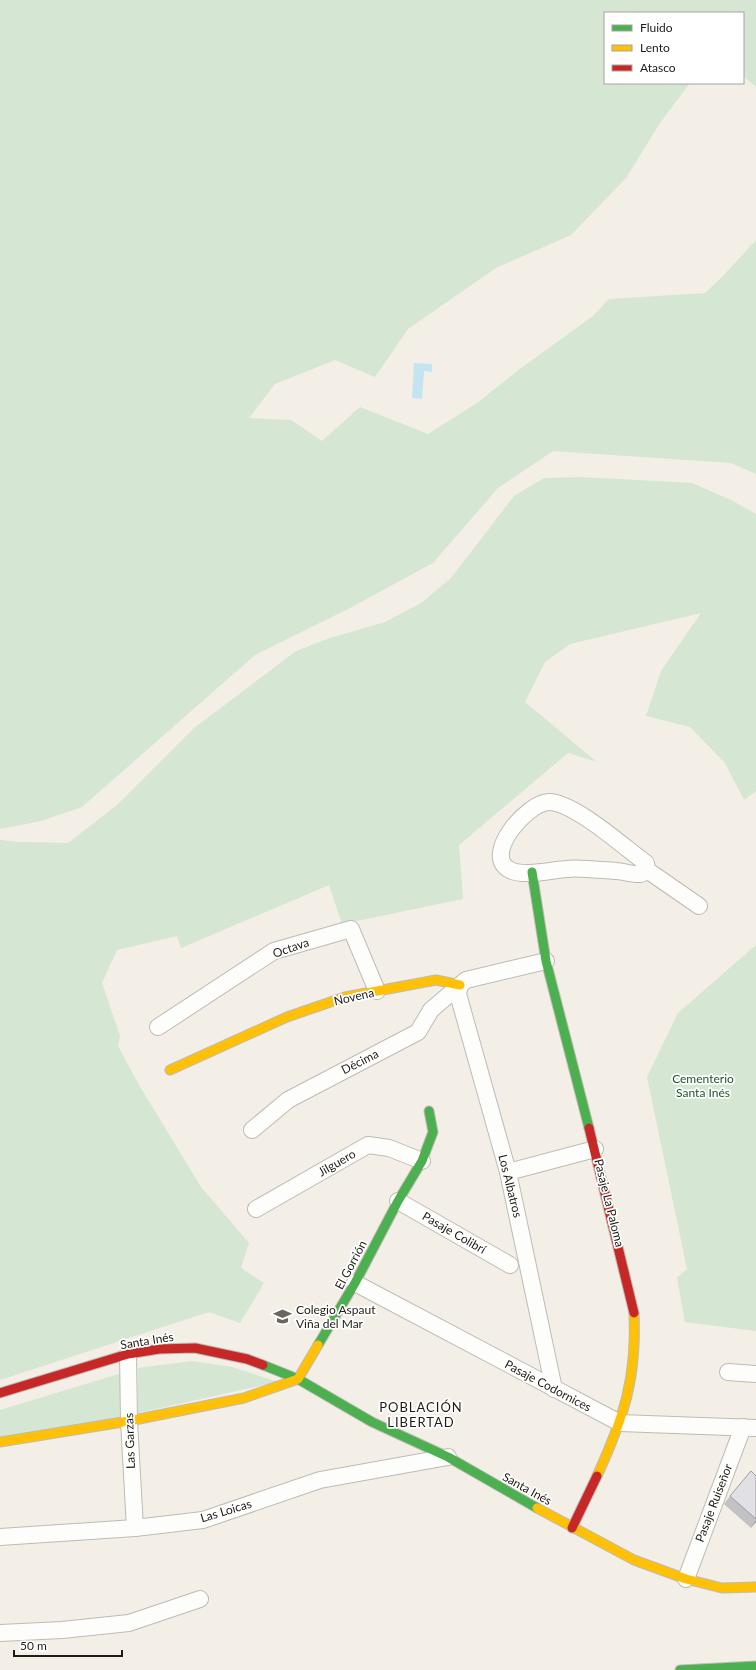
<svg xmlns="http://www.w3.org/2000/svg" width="756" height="1670" font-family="Lato,sans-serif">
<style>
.green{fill:#d5e6d2}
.water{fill:#c3e4f0}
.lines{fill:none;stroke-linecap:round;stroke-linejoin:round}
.street-casing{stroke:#bebbb4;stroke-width:18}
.fast-casing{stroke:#bebbb4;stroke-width:11}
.slow-casing{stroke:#bebbb4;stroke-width:11}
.jam-casing{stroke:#bebbb4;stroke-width:11}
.street{stroke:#fdfdfb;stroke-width:16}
.fast{stroke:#4caf50;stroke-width:9}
.slow{stroke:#ffc107;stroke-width:9}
.jam{stroke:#c62828;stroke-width:9}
.wall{fill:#c2c1c4}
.shaded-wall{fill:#9e9da0}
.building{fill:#e1e0e4;stroke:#9e9da0}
.labels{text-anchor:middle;stroke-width:3.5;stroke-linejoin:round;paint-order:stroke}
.street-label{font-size:12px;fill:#1f1c17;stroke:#fff}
.park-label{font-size:12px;fill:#1b532a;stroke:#fff}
.poi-label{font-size:12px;fill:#1f1c17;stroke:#fff;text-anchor:start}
.neighbourhood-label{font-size:13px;letter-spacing:1px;fill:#1f1c17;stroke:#fff}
</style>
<rect width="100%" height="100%" fill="#f3efe6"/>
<!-- green -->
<g class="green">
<polygon points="0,0 756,0 756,87 743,76 743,13 605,13 605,83 690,83 660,123 626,178 571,235 496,268 408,329 375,377 335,360 275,384 249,418 291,420 322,441 360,407 428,434 477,403 521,368 593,316 609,299 705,293 722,277 756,240 756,474 731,463 553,451 498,488 433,563 350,608 255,655 82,807 41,821 0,829"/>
<polygon points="582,477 692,483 731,500 756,514 756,791 744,800 725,763 690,727 646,716 661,671 701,613 570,644 545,662 525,702 597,762 568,753 459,845 463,899 342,924 329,885 181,948 177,936 117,950 102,983 120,1036 118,1046 139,1085 201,1187 249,1243 241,1268 264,1283 240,1323 209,1312 0,1380 0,840 19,842 68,843 117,805 194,728 296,651 330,638 385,622 421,603 451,578 514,496 544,478"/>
<polygon points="756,945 756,1331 685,1322 677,1278 687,1269 647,1077 678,1013"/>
<polygon points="192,1361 232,1367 278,1382 138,1413 138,1368"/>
<polygon points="122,1373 121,1422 0,1440 0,1410"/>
</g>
<!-- water -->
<polygon class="water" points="414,363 432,364 432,372 424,371 422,399 412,398"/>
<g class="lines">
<defs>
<g id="street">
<path d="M647,870C645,872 643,874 640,874C632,875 623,871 616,871C607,870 597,870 588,869C581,869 574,868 567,869C551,870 524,877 510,870C481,855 528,802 549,802C574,802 625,848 646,863L647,870L699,906"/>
<polyline points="460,985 458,994 508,1172 554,1389"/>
<polyline points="158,1027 274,951 351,929 377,991"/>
<polyline points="252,1130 288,1100 418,1032 431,1010 466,980 546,961"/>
<polyline points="508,1172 595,1149"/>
<polyline points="398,1201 510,1265"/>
<polyline points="256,1209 368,1145 389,1148 422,1161"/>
<polyline points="355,1283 620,1423 756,1428"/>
<polyline points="128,1354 129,1421 135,1528"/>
<polyline points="728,1372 756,1374"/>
<polyline points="0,1537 135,1528 203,1520 320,1480 448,1457"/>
<polyline points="686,1579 743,1427"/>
<polyline points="0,1633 62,1630 129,1623 200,1599"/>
</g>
<g id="fast">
<polyline points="532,872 546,961 589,1128"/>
<polyline points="318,1345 355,1283 398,1201 422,1161 433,1132 429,1111"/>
<polyline points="263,1365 298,1379 372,1422 448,1457 537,1508"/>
<polyline points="680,1670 756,1666"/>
</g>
<g id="slow">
<polyline points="170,1070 287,1017 345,997 436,980 460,985"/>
<polyline points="0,1442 129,1421 244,1398 298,1379 318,1345"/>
<path d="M597,1476C624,1417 637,1378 634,1313"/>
<polyline points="537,1508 634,1560 686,1579 722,1588 756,1587"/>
</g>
<g id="jam">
<polyline points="589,1128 634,1313"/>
<polyline points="0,1393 128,1354 159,1349 195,1348 247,1359 263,1365"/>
<polyline points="572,1528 597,1476"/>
</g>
</defs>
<!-- street casing -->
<use href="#street" class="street-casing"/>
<!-- fast casing -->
<use href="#fast" class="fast-casing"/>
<!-- slow casing -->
<use href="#slow" class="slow-casing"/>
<!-- jam casing -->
<use href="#jam" class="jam-casing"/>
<!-- street -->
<use href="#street" class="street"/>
<!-- fast -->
<use href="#fast" class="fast"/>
<!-- slow -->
<use href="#slow" class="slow"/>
<!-- jam -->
<use href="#jam" class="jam"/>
</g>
<!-- wall -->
<polygon class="wall" points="756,1476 756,1522 751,1528 724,1504 730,1496"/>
<!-- shaded-wall -->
<polygon class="shaded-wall" points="756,1520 756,1522 751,1528"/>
<!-- building -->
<polygon class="building" points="751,1471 756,1476 756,1519 730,1496"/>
<!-- icons -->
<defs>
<symbol id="school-bare" viewBox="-9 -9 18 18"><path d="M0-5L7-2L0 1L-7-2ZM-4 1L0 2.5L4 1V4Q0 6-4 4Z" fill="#69665f" stroke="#fff" stroke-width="2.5" paint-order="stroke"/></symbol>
</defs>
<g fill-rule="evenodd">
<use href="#school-bare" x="270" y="1304" width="25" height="25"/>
</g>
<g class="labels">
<!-- street labels -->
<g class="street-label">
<text transform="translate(291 948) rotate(-19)" y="4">Octava</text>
<text transform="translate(354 997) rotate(-13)" y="4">Novena</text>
<text transform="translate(360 1062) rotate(-27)" y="4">Décima</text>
<text transform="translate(337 1163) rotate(-30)" y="4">Jilguero</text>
<text transform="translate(510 1186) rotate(76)" y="4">Los Albatros</text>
<text transform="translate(609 1203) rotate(76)" y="4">Pasaje La Paloma</text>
<text transform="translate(454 1233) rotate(30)" y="4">Pasaje Colibrí</text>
<text transform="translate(351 1265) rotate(-62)" y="4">El Gorrión</text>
<text transform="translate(147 1341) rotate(-9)" y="4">Santa Inés</text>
<text transform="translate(548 1386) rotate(28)" y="4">Pasaje Codornices</text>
<text transform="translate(130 1441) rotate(-92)" y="4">Las Garzas</text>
<text transform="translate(527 1489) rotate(29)" y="4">Santa Inés</text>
<text transform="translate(714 1503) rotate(-69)" y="4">Pasaje Ruiseñor</text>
<text transform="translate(226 1511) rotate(-17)" y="4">Las Loicas</text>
</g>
<!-- park labels -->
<g class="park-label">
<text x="703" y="1083">Cementerio<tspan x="703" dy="14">Santa Inés</tspan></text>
</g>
<!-- poi labels -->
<g class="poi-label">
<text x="296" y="1314">Colegio Aspaut<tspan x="296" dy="14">Viña del Mar</tspan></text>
</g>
<!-- neighbourhood labels -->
<g class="neighbourhood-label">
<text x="421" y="1412">POBLACIÓN<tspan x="421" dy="15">LIBERTAD</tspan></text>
</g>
</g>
<!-- legend -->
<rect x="604" y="12" width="140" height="72" fill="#ffffff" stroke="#a5a4a2"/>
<rect x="612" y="25" width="20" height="6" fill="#4caf50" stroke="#a5a4a2"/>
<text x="640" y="32" font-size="12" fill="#1f1c17">Fluido</text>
<rect x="612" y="45" width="20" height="6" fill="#ffc107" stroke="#a5a4a2"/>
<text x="640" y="52" font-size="12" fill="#1f1c17">Lento</text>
<rect x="612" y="65" width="20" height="6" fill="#c62828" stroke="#a5a4a2"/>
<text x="640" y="72" font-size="12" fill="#1f1c17">Atasco</text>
<!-- scale -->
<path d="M14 1650v6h108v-6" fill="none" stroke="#1f1c17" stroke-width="2"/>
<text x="20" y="1650" font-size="12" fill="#1f1c17" stroke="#ffffff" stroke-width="3" paint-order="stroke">50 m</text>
</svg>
